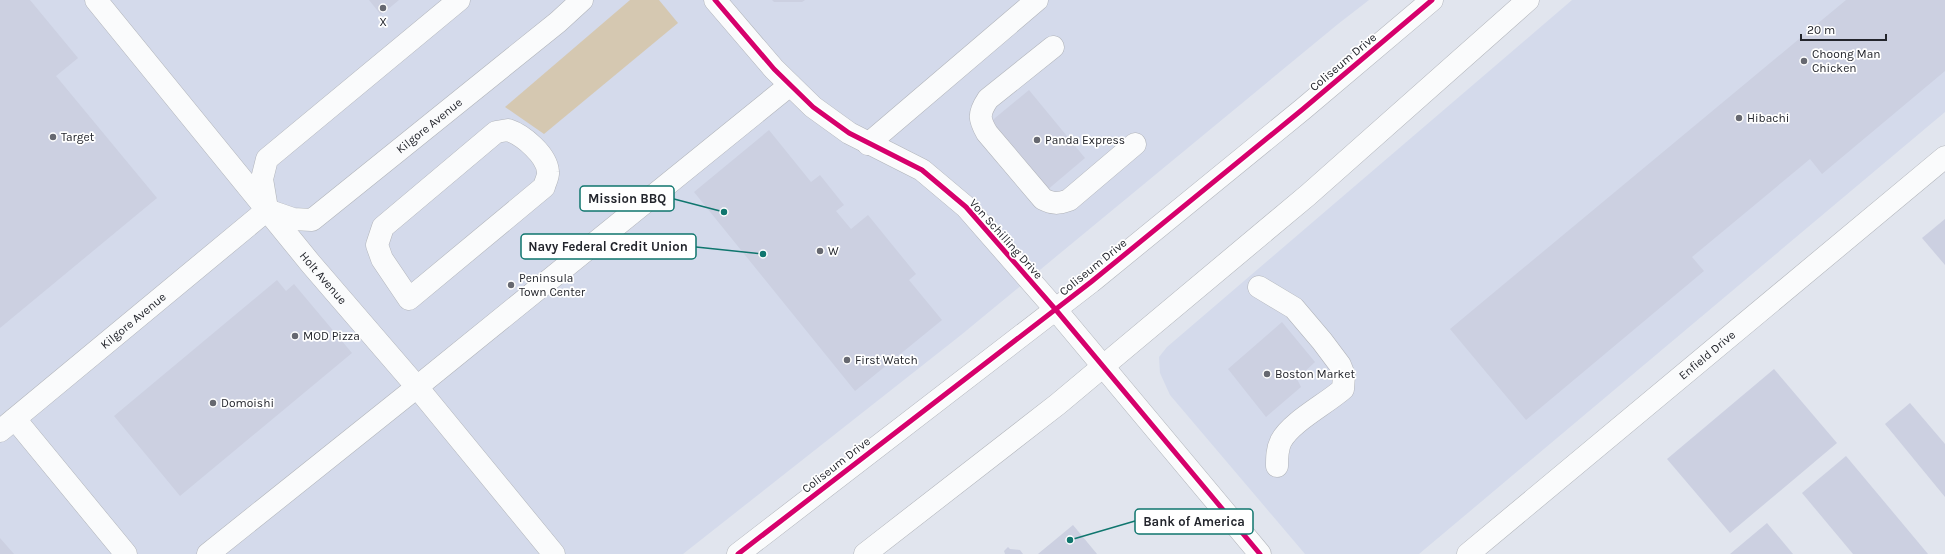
<svg xmlns="http://www.w3.org/2000/svg" width="1945" height="554" font-family="Karla,sans-serif">
<style>
.built{fill:#d4daeb}
.green{fill:#d5c8b1}
.building{fill:#ccd0e1}
.lines{fill:none;stroke-linecap:round;stroke-linejoin:round}
.minor-casing{stroke:#b1b4ba;stroke-width:23}
.minor{stroke:#fafbfc;stroke-width:22}
.cycleway-casing{stroke:#fff;stroke-width:8}
.cycleway{stroke:#d6006c;stroke-width:5}
.poi-dot{fill:#666870;stroke:#fff;stroke-width:1.5}
.labels{text-anchor:middle;stroke-width:3.5;stroke-linejoin:round;paint-order:stroke}
.poi-label{font-size:12px;fill:#23252c;stroke:#fff;text-anchor:start}
.street-label{font-size:12px;fill:#23252c;stroke:#fff}
.leader{fill:none;stroke:#0f766e;stroke-width:1.5}
.callout-dot{fill:#0f766e;stroke:#fff;stroke-width:1.5}
.callout{fill:#fff;stroke:#0f766e;stroke-width:1.5}
.callout-label{font-size:13px;text-anchor:middle;font-weight:bold;fill:#23252c}
</style>
<rect width="100%" height="100%" fill="#e1e5ee"/>
<!-- built -->
<g class="built">
<polygon points="0,0 1369,0 1338,24 961,335 683,554 0,554"/>
<polygon points="1572,0 1945,0 1945,112 1419,554 1305,554 1170,395 1160,373 1159,357 1167,347"/>
</g>
<!-- green -->
<polygon class="green" points="630,0 659,0 678,23 544,134 505,107"/>
<!-- building -->
<g class="building">
<polygon points="0,0 30,0 78,58 56,76 157,198 0,328"/>
<polygon points="369,0 399,0 381,15"/>
<polygon points="772,0 805,0 802,2 774,2"/>
<polygon points="1846,0 1945,0 1945,71 1822,174 1810,159 1692,257 1704,271 1526,420 1450,329"/>
<polygon points="1029,90 1085,158 1046,191 989,123"/>
<polygon points="769,130 811,182 820,175 844,205 836,211 851,229 868,215 916,274 909,280 942,320 855,391 694,192"/>
<polygon points="1945,219 1945,265 1922,238"/>
<polygon points="277,280 286,291 294,284 352,353 180,496 114,416"/>
<polygon points="1282,322 1315,362 1297,379 1301,387 1266,417 1228,369"/>
<polygon points="1774,369 1837,443 1730,533 1667,459"/>
<polygon points="1910,403 1945,444 1945,497 1885,424"/>
<polygon points="1846,456 1928,554 1853,554 1802,493"/>
<polygon points="1767,523 1793,554 1730,554"/>
<polygon points="1073,525 1097,554 1038,554"/>
<polygon points="0,538 14,554 0,554"/>
<polygon points="1008,547 1010,549 1020,550 1023,554 1005,554 1004,551"/>
</g>
<g class="lines">
<defs>
<g id="minor">
<path id="s1" d="M96,0L311,264L417,387L554,554"/>
<polyline points="715,0 774,69 813,107 849,133 922,170 966,207 1056,310 1260,554"/>
<path d="M1053,47L988,99C978,114 979,119 987,133L1043,199C1053,204 1058,204 1069,200L1135,144"/>
<path d="M508,130C523,135 547,155 548,172C549,176 545,182 544,187L409,299L382,259L377,245L383,227L496,132Z"/>
<polyline points="868,144 1037,0"/>
<polyline points="267,209 262,179 267,159 459,0"/>
<path id="s2" d="M267,210L293,219L312,220L558,22L582,0"/>
<path d="M1259,287L1294,308L1322,341L1340,365L1344,375L1343,389C1326,404 1291,422 1281,441C1277,449 1277,458 1277,466"/>
<polyline points="15,419 126,554"/>
<path id="s3" d="M0,431L267,210"/>
<polyline points="208,554 417,387 790,85"/>
<polyline points="738,554 1091,282 1303,109 1432,0"/>
<polyline points="865,554 1058,404 1308,195 1528,0"/>
<path id="s4" d="M1468,554L1945,157"/>
</g>
</defs>
<!-- minor casing -->
<use href="#minor" class="minor-casing"/>
<!-- minor -->
<use href="#minor" class="minor"/>
<defs>
<g id="cycleway">
<polyline points="715,0 774,69 813,107 849,133 922,170 966,207 1056,310 1260,554"/>
<polyline points="738,554 1091,282 1303,109 1432,0"/>
</g>
</defs>
<!-- cycleway casing -->
<use href="#cycleway" class="cycleway-casing"/>
<!-- cycleway -->
<use href="#cycleway" class="cycleway"/>
</g>
<!-- markers -->
<g class="poi-dot">
<circle cx="383" cy="8" r="4"/>
<circle cx="1804" cy="61" r="4"/>
<circle cx="1739" cy="118" r="4"/>
<circle cx="53" cy="137" r="4"/>
<circle cx="1037" cy="140" r="4"/>
<circle cx="820" cy="251" r="4"/>
<circle cx="511" cy="285" r="4"/>
<circle cx="295" cy="336" r="4"/>
<circle cx="847" cy="360" r="4"/>
<circle cx="1267" cy="374" r="4"/>
<circle cx="213" cy="403" r="4"/>
</g>
<g class="labels">
<!-- poi labels -->
<g class="poi-label">
<text x="383" y="26" text-anchor="middle">X</text>
<text x="1812" y="58">Choong Man<tspan x="1812" dy="14">Chicken</tspan></text>
<text x="1747" y="122">Hibachi</text>
<text x="61" y="141">Target</text>
<text x="1045" y="144">Panda Express</text>
<text x="828" y="255">W</text>
<text x="519" y="282">Peninsula<tspan x="519" dy="14">Town Center</tspan></text>
<text x="303" y="340">MOD Pizza</text>
<text x="855" y="364">First Watch</text>
<text x="1275" y="378">Boston Market</text>
<text x="221" y="407">Domoishi</text>
</g>
<!-- street labels -->
<g class="street-label">
<text transform="translate(1343 62) rotate(-40)" y="4">Coliseum Drive</text>
<text dy="4" stroke="none"><textPath href="#s2" startOffset="197">Kilgore Avenue</textPath></text>
<text transform="translate(1006 239) rotate(48)" y="4">Von Schilling Drive</text>
<text transform="translate(1093 267) rotate(-39)" y="4">Coliseum Drive</text>
<text dy="4" stroke="none"><textPath href="#s1" startOffset="359">Holt Avenue</textPath></text>
<text dy="4" stroke="none"><textPath href="#s3" startOffset="173">Kilgore Avenue</textPath></text>
<text dy="4" stroke="none"><textPath href="#s4" startOffset="311">Enfield Drive</textPath></text>
<text transform="translate(836 465) rotate(-38)" y="4">Coliseum Drive</text>
</g>
</g>
<!-- callouts -->
<path class="leader" d="M724 212L674 199M763 254L696 247M1070 540L1135 521"/>
<g class="callout-dot">
<circle cx="724" cy="212" r="4"/>
<circle cx="763" cy="254" r="4"/>
<circle cx="1070" cy="540" r="4"/>
</g>
<g class="callout">
<rect x="580" y="186" width="94" height="25" rx="4"/>
<rect x="521" y="234" width="175" height="25" rx="4"/>
<rect x="1135" y="509" width="118" height="25" rx="4"/>
</g>
<g class="callout-label">
<text x="627" y="203">Mission BBQ</text>
<text x="608" y="251">Navy Federal Credit Union</text>
<text x="1194" y="526">Bank of America</text>
</g>
<!-- scale -->
<path d="M1801 34v6h85v-6" fill="none" stroke="#23252c" stroke-width="2"/>
<text x="1807" y="34" font-size="12" fill="#23252c" stroke="#ffffff" stroke-width="3" paint-order="stroke">20 m</text>
</svg>
